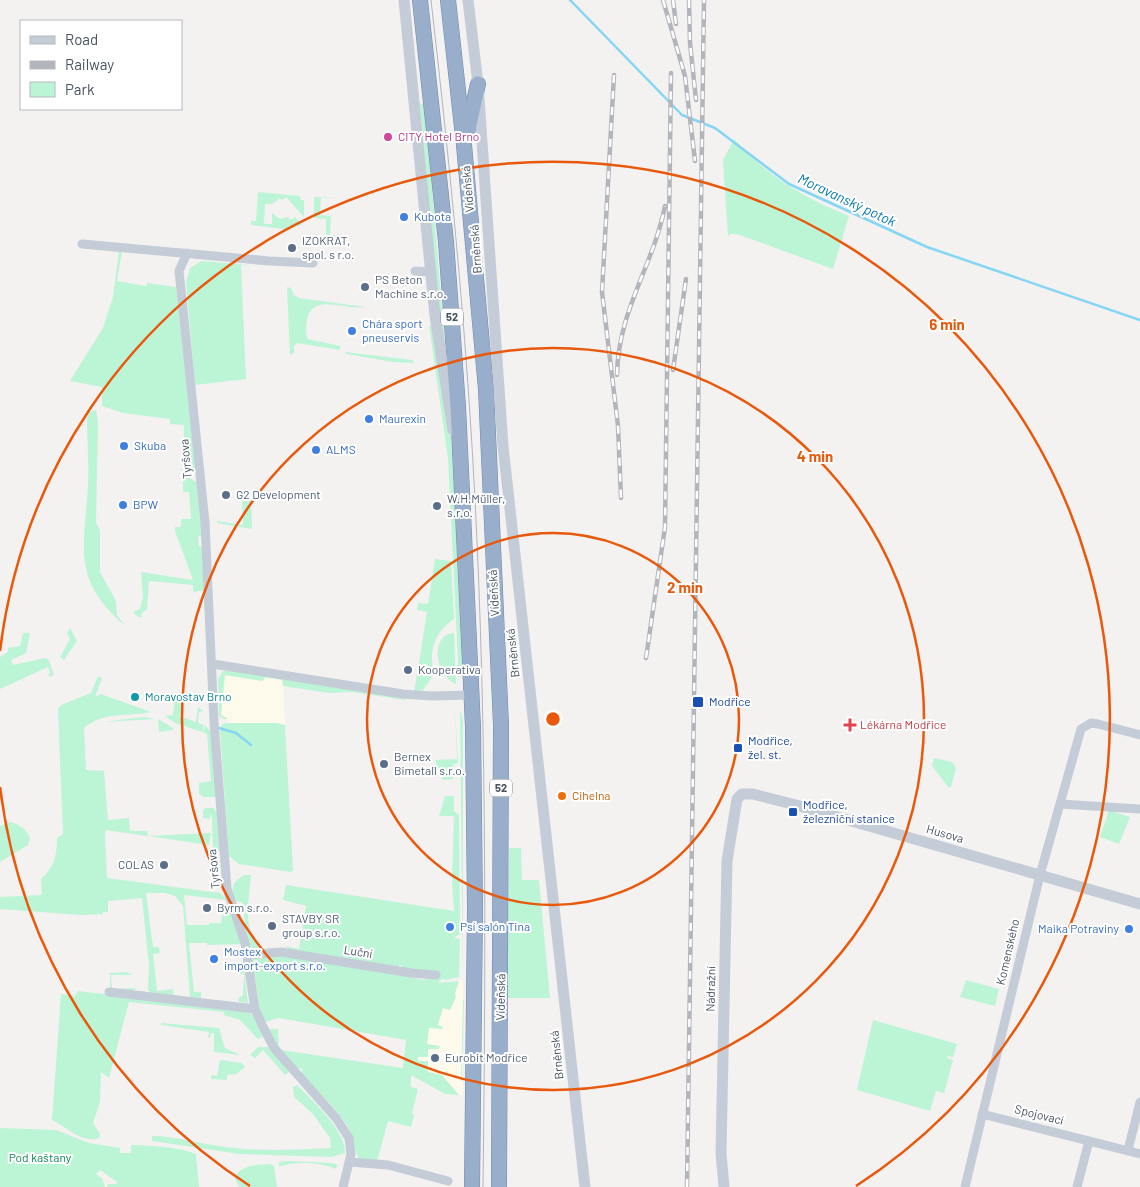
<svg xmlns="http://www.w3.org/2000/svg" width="1140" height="1187" font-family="Barlow,sans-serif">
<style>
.commercial{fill:#fefaeb}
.green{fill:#bcf4d6}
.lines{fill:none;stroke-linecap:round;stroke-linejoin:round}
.stream{stroke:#85d6f5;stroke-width:2.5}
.trunk-casing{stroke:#6f89b0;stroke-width:16}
.minor{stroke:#c4ccd7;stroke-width:9}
.tertiary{stroke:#c4ccd7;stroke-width:11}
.trunk{stroke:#99aecb;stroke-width:15}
.tram{stroke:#b3b5bc;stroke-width:1}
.rail-casing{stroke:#b3b5bc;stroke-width:4.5}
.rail{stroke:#fff;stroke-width:2.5;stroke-dasharray:8;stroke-linecap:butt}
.ring{fill:none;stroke:#e8590c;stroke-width:2.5}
.hotel-dot{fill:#d1479c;stroke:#fff;stroke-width:2}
.shop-dot{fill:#3f7fe0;stroke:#fff;stroke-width:2}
.service-dot{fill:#5c6f8a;stroke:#fff;stroke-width:2}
.culture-dot{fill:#0f9aa8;stroke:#fff;stroke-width:2}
.transit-dot{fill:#1a4fb4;stroke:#fff;stroke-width:2}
.health-dot{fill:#e0444e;stroke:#fff;stroke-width:2}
.food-dot{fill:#e8710a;stroke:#fff;stroke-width:2}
.labels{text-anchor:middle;stroke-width:4;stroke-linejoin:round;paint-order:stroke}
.shield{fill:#fff;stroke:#7e8790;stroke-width:1}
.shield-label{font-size:11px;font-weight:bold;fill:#475361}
.hotel-label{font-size:12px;fill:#b23c85;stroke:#fff;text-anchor:start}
.street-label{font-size:12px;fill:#475361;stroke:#fff}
.shop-label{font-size:12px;fill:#366cbe;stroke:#fff;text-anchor:start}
.service-label{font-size:12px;fill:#4e5e75;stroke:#fff;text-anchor:start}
.culture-label{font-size:12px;fill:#0d838f;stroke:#fff;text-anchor:start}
.transit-label{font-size:12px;fill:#164399;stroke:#fff;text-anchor:start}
.health-label{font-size:12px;fill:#be3a42;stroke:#fff;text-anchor:start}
.food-label{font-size:12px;fill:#c56008;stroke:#fff;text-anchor:start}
.park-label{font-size:12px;fill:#0e8653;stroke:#fff}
.water-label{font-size:14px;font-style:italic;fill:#0279aa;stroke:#fff}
.centre{fill:#e8590c;stroke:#fff;stroke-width:2.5}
.ring-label{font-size:15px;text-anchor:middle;font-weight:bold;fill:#e8590c;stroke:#fff;stroke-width:4;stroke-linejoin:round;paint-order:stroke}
</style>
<rect width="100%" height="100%" fill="#f4f1f1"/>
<!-- commercial -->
<g class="commercial">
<polygon points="224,675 263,681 264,677 283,680 285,725 277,723 228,723 228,719 221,715"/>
<polygon points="463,980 463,1095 456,1095 445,1094 405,1071 438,984"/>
</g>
<!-- green -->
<g class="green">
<polygon points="420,103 425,106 446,356 439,310"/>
<path d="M734,139C767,176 804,198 849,216L833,269L737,234H730L728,237L723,160Z"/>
<polygon points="258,192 300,196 301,200 304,200 304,217 286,197 282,201 280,198 272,204 265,204 264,224 272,224 272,213 280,219 288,217 291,220 295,217 302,225 284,229 251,225 251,221 256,221"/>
<polygon points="314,197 339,198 321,198 320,215 331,216 330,235 341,236 340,241 326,240 326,219 314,218"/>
<polygon points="119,250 122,251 117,281 145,286 147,286 147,283 176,287 195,467 190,470 177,470 183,469 184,425 170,424 170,419 123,413 102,406 102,387 70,381 103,328 113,297"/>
<polygon points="202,261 259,266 241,265 246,379 195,385 186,283 190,268"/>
<path d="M287,287L291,288L294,295L299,298L365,307C345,311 312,292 307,320C306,327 305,333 308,339L340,346V350L297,343L294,346V353L290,355Z"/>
<polygon points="429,325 433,329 451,437 453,468 462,665 459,682 448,458"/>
<polygon points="345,352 412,360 414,363 393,362 346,354"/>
<path d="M96,410L98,422L96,523L100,530V572L116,601L117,615L125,626C70,578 85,548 88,484C89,462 87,440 87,419L89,412Z"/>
<polygon points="177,478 190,478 197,483 203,537 198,536 199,546 203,548 205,590 193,592 193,585 149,581 147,609 141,614 142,617 138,617 133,612 140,609 143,598 141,572 193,580 175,531 175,527 181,527 181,519 191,519 189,492 183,492 183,479"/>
<polygon points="251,498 252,529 217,523 217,521 243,525 242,499"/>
<path d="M435,559L451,561L454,619C435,631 428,652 434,673L418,669L427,612L417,610L418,603L428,604Z"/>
<polygon points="70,628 77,641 64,660 60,657 70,639 67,633"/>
<polygon points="23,633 30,633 26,653 11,660 13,665 45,658 48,659 54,674 51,677 48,675 50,673 48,667 0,689 0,657 8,652 8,648 20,646"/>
<path d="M454,633L456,684C433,674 431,633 454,633Z"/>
<polygon points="223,671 234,671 364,692 405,697 405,700 411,701 352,692 329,693 283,686 282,680 265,677 263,681 225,675 221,715 228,719 224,719 219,716 218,679"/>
<polygon points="417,674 432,677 423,690 414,692"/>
<path d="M98,676L102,678L95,697L101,694L151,712C129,717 103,711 84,728L86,770L104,771L108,820L129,818L130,831H147L148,836L211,833L209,845L106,830L105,836L107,878L220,893L227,900L184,895L187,925H209V923H221L222,915L230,911L241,944L207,945V943H189L194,992H201V999L192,998L190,996L183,906L175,896L165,893H146L153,947H159L160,953L153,954L157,991L173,989L174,997L152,994L148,990L149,965L142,898L108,901V912H103V914L81,915L0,909V897L42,895L41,879C54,868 57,855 57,838L63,834L58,709L61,705L91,693Z"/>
<polygon points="175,698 183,701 180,716 196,722 198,707 203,711 199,712 198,723 204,725 202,732 175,723 165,716 173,715"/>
<polygon points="455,707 458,763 453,765 453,779 443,780 435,760 457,759"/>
<polygon points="460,711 463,720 463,978"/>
<polygon points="143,717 156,719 103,722"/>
<polygon points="158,719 173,728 173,730 159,732"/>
<polygon points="228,723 277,723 285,725 293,870 291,872 239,864 229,856 220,731 222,724"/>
<polygon points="205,725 211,732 216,797 203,797 199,793 199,783 211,781 207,734 203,732"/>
<polygon points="934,758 952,762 956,768 951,787 949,788 932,766"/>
<path d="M445,796H454V811L459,815L460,934L454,938L460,939L459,977L446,980L442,979L438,983L459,981L455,993L456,997L450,1010L443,1008L438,1025L443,1027L442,1029L429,1028L427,1044L440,1046L439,1049H428V1057H418V1061H428V1072L442,1075L459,1095L445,1094L411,1075V1087L418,1089L412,1113L414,1116L411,1127L388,1121L377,1161L360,1160C353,1151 355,1137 348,1127C336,1107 317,1091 301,1074L303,1069L296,1068L281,1050L403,1068L406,1040L279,1018L265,1022L260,1010L252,960C266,946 385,970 410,975L409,977L425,980L427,977L436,978V973L401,970V965H399L398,969C373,965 300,959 284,946L299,949L306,906L283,900L286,885L454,911L452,883L454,816H439Z"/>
<polygon points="205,808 214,808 218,816 220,851 213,850 212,819 210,814 210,819 203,818 203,811"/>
<polygon points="1109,810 1130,817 1119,844 1100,837"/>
<path d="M10,822C19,824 28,830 30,839L28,845L0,862V826Z"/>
<polygon points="509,848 521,848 522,880 539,880 550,998 507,998"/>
<path d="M245,875H251C250,898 241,926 259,944L257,950L250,947L243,925L245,922L242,902L234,901C231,888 232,881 245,875Z"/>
<polygon points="238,964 244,969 248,1003 239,1002 238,999 243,995 244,974 239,974"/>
<polygon points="126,972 133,975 111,975 112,989 137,988 133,991 110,990 110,973"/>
<polygon points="966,980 999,989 995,1006 960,997"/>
<path d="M78,991L247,1011L254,1016L263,1036L258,1039L240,1020L224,1015V1012L129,1002L109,1078L101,1072L100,1102L93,1123L100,1134L99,1138C81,1144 66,1126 52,1120L61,994L75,996Z"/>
<polygon points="463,1000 464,1000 462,1081 461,1081"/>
<polygon points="873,1020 957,1044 953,1057 948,1056 947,1058 953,1060 944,1093 936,1091 930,1111 857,1090"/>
<polygon points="161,1023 219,1028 225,1048 240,1055 214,1052 214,1033 211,1033 210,1038 208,1038 209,1032 161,1025"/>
<polygon points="269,1029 278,1029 279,1048 278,1047"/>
<polygon points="258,1047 268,1047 289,1072 285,1075 263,1050 255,1058 250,1055"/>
<polygon points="220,1060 242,1063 245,1067 236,1074 227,1075 227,1080 211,1079 211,1075 217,1076"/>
<path d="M297,1085C312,1100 346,1131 345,1153L331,1157L240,1154L152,1141V1136C173,1136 192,1142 213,1145C252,1152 292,1150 331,1148L330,1138L313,1114L294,1097L293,1087Z"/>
<path d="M0,1128L56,1130L89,1143L120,1148V1153H131V1145C154,1146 175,1146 196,1154L199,1187H107L108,1184H116L117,1182L100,1170L96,1174L102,1178L105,1187H0Z"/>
<path d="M287,1161L332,1163L338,1165L335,1169C321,1162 293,1161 279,1167V1162Z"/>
<path d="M270,1164L274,1166L277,1187H240L236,1181L235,1176C244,1164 257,1165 270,1164Z"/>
</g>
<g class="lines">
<!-- stream -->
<g class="stream">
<polyline points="570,0 682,115 715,128 789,184 927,247 1140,320"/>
<polyline points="219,728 236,733 251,745"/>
</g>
<defs>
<g id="trunk">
<polyline points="420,0 446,242 458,407 473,727 475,909 472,1187"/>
<polyline points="448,0 464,145 486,389 501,725 499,1187"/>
<polyline points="467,133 478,84"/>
</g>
</defs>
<!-- trunk casing -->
<use href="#trunk" class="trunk-casing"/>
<!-- minor -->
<g class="minor">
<polyline points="82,244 269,261 313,263"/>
<polyline points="187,253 179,271 205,522 214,722 227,889 245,943 255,1009 262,1025 274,1048 336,1118 349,1138 351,1154 343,1187"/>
<polyline points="415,271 431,272"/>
<polyline points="213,664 403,694 431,696 471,695"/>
<polyline points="1060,804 1140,809"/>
<polyline points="247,955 281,952 411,973 436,975"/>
<polyline points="109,992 255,1009"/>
<polyline points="982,1114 1140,1154"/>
<polyline points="1128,1150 1140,1102"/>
<polyline points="350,1162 388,1165 448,1181"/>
<polyline points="965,1187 1040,875 1081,729 1091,723 1098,724 1140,735"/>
<polyline points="1077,1187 1089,1141"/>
</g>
<!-- tertiary -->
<g class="tertiary">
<polyline points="404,0 435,316 453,430"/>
<polyline points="468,0 478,84 503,446 585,1187"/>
<polyline points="724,1187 721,1153 727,861 737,799 742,794 753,794 796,805 1140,904"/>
</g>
<!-- trunk -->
<use href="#trunk" class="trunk"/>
<!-- tram -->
<path class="tram" d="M431,0C448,148 463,297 472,446C487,693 486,940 483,1187"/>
<defs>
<g id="rail">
<polyline points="663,0 685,76 695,161"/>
<polyline points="673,0 676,24"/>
<polyline points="689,0 690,43 696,100"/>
<polyline points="614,75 602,292 618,426 621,498"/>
<polyline points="673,370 686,279"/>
<path d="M617,375C618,310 653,267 665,206"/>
<polyline points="646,658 665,527 671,73"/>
<polyline points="687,1187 704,0"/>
</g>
</defs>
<!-- rail casing -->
<use href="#rail" class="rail-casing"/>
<!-- rail -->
<use href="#rail" class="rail"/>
</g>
<!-- distance rings -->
<g class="ring">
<circle cx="553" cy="719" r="186"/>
<circle cx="553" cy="719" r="371"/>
<path d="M250 1186A557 557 0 0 1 0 787M0 651A557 557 0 1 1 856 1186"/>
</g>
<!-- markers -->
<circle class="hotel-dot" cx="388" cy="137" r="5"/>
<g class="shop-dot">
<circle cx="404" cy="217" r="5"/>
<circle cx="352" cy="331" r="5"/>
<circle cx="369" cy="419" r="5"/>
<circle cx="124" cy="446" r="5"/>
<circle cx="316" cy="450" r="5"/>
<circle cx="123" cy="505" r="5"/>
<circle cx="450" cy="927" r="5"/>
<circle cx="1129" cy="929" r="5"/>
<circle cx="214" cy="959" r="5"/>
</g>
<g class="service-dot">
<circle cx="292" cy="248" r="5"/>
<circle cx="365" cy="287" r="5"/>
<circle cx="226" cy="495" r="5"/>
<circle cx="437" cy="506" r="5"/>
<circle cx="408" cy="670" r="5"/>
<circle cx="384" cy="764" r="5"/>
<circle cx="164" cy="865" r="5"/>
<circle cx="207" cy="908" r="5"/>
<circle cx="272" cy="926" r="5"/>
<circle cx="435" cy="1058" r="5"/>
</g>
<circle class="culture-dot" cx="135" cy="697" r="5"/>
<g class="transit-dot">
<rect x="692" y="696" width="12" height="12" rx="2.5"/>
<rect x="733" y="743" width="10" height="10" rx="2.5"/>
<rect x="788" y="807" width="10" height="10" rx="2.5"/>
</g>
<path class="health-dot" d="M847.5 717.5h5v5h5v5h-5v5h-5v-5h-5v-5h5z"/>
<circle class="food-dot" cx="562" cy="796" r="5"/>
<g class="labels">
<!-- shield labels -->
<g class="shield">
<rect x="441" y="308.5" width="22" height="17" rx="4"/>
<rect x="490" y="779.5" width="22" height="17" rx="4"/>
</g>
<g class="shield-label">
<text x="452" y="321">52</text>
<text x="501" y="792">52</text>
</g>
<!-- hotel labels -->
<g class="hotel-label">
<text x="398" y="141">CITY Hotel Brno</text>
</g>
<!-- street labels -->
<g class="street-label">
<text transform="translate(468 189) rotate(-95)" y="4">Vídeňská</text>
<text transform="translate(476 249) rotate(-94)" y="4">Brněnská</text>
<text transform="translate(186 459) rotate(-95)" y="4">Tyršova</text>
<text transform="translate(494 593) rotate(-93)" y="4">Vídeňská</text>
<text transform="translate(513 653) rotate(-96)" y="4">Brněnská</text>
<text transform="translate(945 834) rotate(16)" y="4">Husova</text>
<text transform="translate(214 869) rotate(-96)" y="4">Tyršova</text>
<text transform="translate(358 952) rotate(9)" y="4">Luční</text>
<text transform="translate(1008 952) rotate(-77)" y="4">Komenského</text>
<text transform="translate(711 989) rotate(-89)" y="4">Nádražní</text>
<text transform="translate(501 997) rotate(-89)" y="4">Vídeňská</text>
<text transform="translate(557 1055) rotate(-96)" y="4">Brněnská</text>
<text transform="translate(1039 1115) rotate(14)" y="4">Spojovací</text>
</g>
<!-- shop labels -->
<g class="shop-label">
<text x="414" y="221">Kubota</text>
<text x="362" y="328">Chára sport<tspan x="362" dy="14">pneuservis</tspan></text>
<text x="379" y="423">Maurexin</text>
<text x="134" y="450">Skuba</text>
<text x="326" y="454">ALMS</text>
<text x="133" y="509">BPW</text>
<text x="460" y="931">Psí salón Tina</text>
<text x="1119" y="933" text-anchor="end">Maika Potraviny</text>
<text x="224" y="956">Mostex<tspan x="224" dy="14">import-export s.r.o.</tspan></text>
</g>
<!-- service labels -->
<g class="service-label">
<text x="302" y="245">IZOKRAT,<tspan x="302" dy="14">spol. s r.o.</tspan></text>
<text x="375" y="284">PS Beton<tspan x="375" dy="14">Machine s.r.o.</tspan></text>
<text x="236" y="499">G2 Development</text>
<text x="447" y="503">W.H.Müller,<tspan x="447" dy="14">s.r.o.</tspan></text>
<text x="418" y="674">Kooperativa</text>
<text x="394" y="761">Bernex<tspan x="394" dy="14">Bimetall s.r.o.</tspan></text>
<text x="154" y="869" text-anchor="end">COLAS</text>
<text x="217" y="912">Byrm s.r.o.</text>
<text x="282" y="923">STAVBY SR<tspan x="282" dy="14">group s.r.o.</tspan></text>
<text x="445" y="1062">Eurobit Modřice</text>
</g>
<!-- culture labels -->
<g class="culture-label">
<text x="145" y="701">Moravostav Brno</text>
</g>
<!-- transit labels -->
<g class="transit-label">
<text x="709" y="706">Modřice</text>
<text x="748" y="745">Modřice,<tspan x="748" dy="14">žel. st.</tspan></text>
<text x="803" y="809">Modřice,<tspan x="803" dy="14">železniční stanice</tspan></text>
</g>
<!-- health labels -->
<g class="health-label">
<text x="860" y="729">Lékárna Modřice</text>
</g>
<!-- food labels -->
<g class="food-label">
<text x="572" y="800">Cihelna</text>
</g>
<!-- park labels -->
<g class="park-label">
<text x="40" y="1162">Pod kaštany</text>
</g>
<!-- water labels -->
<g class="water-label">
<text transform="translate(847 200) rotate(25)" y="5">Moravanský potok</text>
</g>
</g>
<circle cx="553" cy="719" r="8" class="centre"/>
<g class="ring-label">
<text x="947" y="330">6 min</text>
<text x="815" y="462">4 min</text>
<text x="685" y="593">2 min</text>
</g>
<!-- legend -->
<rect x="20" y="20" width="162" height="90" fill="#ffffff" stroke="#b5bac0"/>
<rect x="30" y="36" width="25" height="8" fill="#c4ccd7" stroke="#b5bac0"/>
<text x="65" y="45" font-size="15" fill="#475361">Road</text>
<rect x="30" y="61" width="25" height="8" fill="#b3b5bc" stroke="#b5bac0"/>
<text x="65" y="70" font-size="15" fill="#475361">Railway</text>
<rect x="30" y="82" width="25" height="15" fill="#bcf4d6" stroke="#b5bac0"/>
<text x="65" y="95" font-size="15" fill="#475361">Park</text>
</svg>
